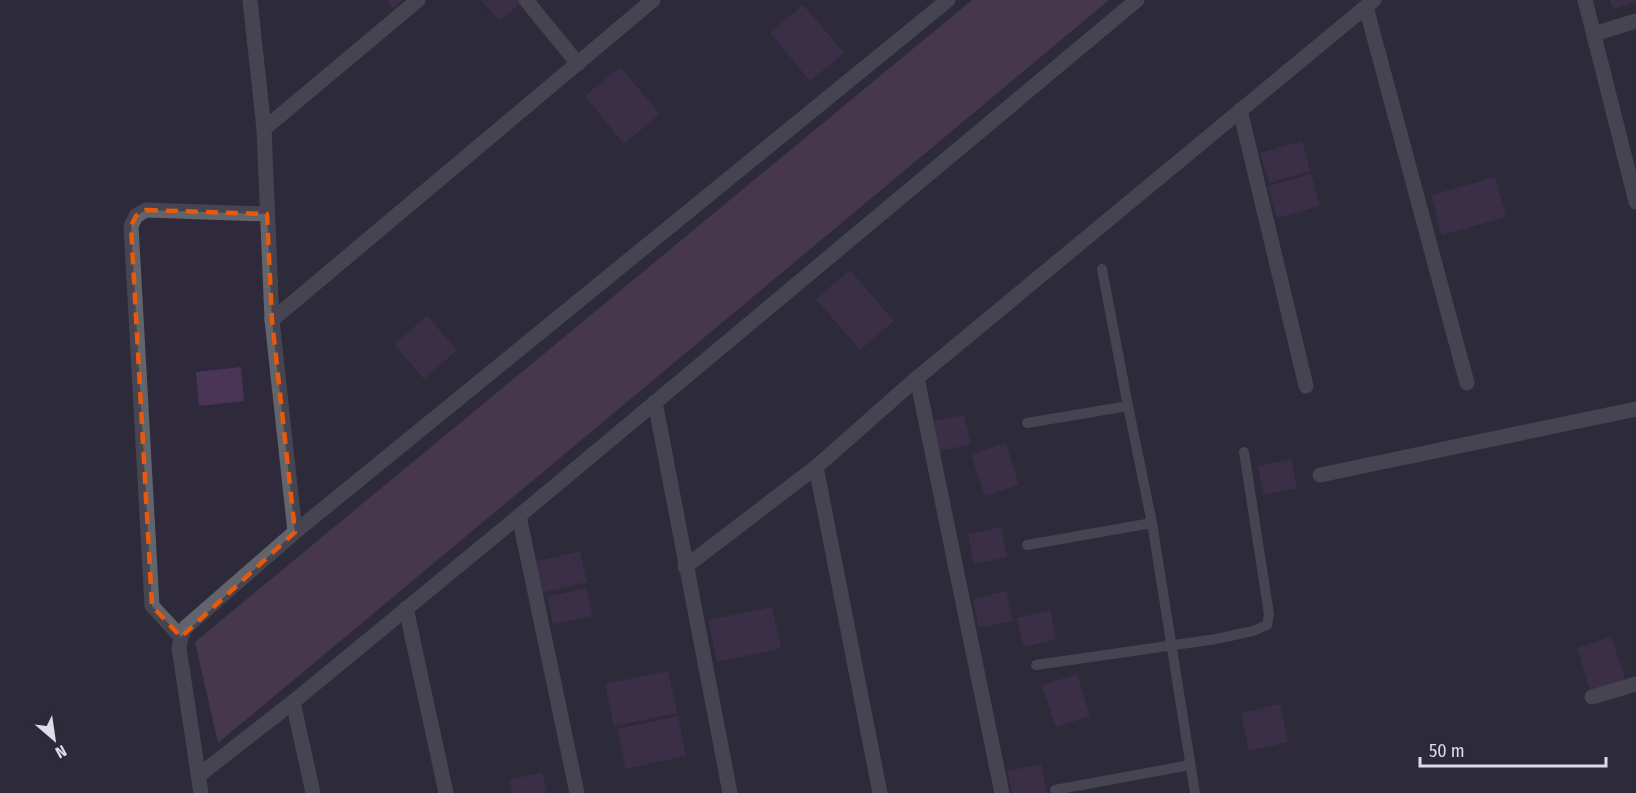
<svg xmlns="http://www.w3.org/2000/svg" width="1636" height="793" font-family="'Fira Sans Condensed',sans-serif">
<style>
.green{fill:#654761}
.building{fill:#4b3557}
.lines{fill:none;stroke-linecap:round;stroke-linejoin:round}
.lane{stroke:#62646c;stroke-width:10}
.street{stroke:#62646c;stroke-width:15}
.marked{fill:none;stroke:#e8590c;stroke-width:4.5;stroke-dasharray:12 8;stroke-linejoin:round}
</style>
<rect width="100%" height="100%" fill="#2e2a3b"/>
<!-- green -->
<polygon class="green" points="972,0 1109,0 218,743 195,642"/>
<!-- building -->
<g class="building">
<polygon points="387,0 403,0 393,8"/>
<polygon points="481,0 521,0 522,2 499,21"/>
<polygon points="1610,0 1636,0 1636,2 1613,9"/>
<polygon points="803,5 844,53 810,81 770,33"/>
<polygon points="620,67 660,114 624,144 585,96"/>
<polygon points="1302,141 1310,171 1269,183 1260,153"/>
<polygon points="1311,174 1320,206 1277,218 1268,186"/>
<polygon points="1495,177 1506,217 1442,235 1431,195"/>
<polygon points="850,270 894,321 860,350 816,299"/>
<polygon points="427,316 457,350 424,379 394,344"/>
<polygon points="241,367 244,401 199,406 196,372"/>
<polygon points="964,415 971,444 938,452 931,422"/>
<polygon points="1006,443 1019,485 985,496 971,454"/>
<polygon points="1291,459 1297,488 1264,495 1258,466"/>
<polygon points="1001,527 1007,557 974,564 968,535"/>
<polygon points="580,551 587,582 541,593 534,562"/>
<polygon points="586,588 592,616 553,624 547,597"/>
<polygon points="1006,591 1013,621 979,628 973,599"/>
<polygon points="772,607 781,648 717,662 708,620"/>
<polygon points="1050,610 1056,639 1023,647 1017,618"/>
<polygon points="1611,637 1625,679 1590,690 1577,648"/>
<polygon points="668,671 677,713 614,726 605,684"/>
<polygon points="1077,674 1090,716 1056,727 1042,685"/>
<polygon points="1280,704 1288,742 1249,751 1241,713"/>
<polygon points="678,716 686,756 626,769 617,729"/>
<polygon points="1041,764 1047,793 1012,793 1007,771"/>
<polygon points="542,772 547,793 512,793 509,780"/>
</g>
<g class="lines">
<!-- lane -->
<g class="lane">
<polyline points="1102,269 1128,406"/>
<polyline points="1027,423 1128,406 1152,523 1195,793"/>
<polyline points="1027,545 1152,523"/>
<polyline points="1036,665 1216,639 1253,631 1267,625 1269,614 1244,452"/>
<polyline points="1055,790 1190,765"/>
</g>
<!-- street -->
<g class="street">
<polyline points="250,0 264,129 272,320 295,532"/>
<polyline points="526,0 578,64"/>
<polyline points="1585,0 1636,202"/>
<polyline points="1366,7 1467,383"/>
<polyline points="1594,34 1636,21"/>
<polyline points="1240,110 1306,386"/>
<polyline points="264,129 418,0"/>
<polyline points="272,320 653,0"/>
<polyline points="917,378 1002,793"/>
<polyline points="655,402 730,793"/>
<polyline points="816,467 880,793"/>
<polyline points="1320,475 1636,409"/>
<polyline points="519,516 577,793"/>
<polyline points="685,567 816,467 917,378 1374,0"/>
<polyline points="406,608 446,793"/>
<polyline points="181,637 152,606 131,226 136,216 146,210 267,214"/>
<polyline points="1592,697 1636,684"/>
<polyline points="293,702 313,793"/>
<polyline points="198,776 293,702 519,516 1137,0"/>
<polyline points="201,793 179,648 181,637 186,627 295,532 948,0"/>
</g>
</g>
<!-- marked area -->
<path d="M0 0H1636V793H0ZM146,210L267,214L272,320L295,532L181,637L152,606L131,226L136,216Z" fill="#2e2a3b" fill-opacity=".55" fill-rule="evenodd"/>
<path class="marked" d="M146,210L267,214L272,320L295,532L181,637L152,606L131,226L136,216Z"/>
<!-- north arrow -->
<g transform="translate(54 739) rotate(151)" stroke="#2e2a3b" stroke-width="4.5" paint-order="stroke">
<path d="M0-4.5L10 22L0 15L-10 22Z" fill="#dfdce8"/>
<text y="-9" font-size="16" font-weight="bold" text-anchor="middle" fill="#dfdce8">N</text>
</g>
<!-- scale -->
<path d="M1420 757v9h186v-9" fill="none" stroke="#dfdce8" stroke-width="3"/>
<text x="1429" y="757" font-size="18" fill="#dfdce8" stroke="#2e2a3b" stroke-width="4.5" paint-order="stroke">50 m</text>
</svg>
